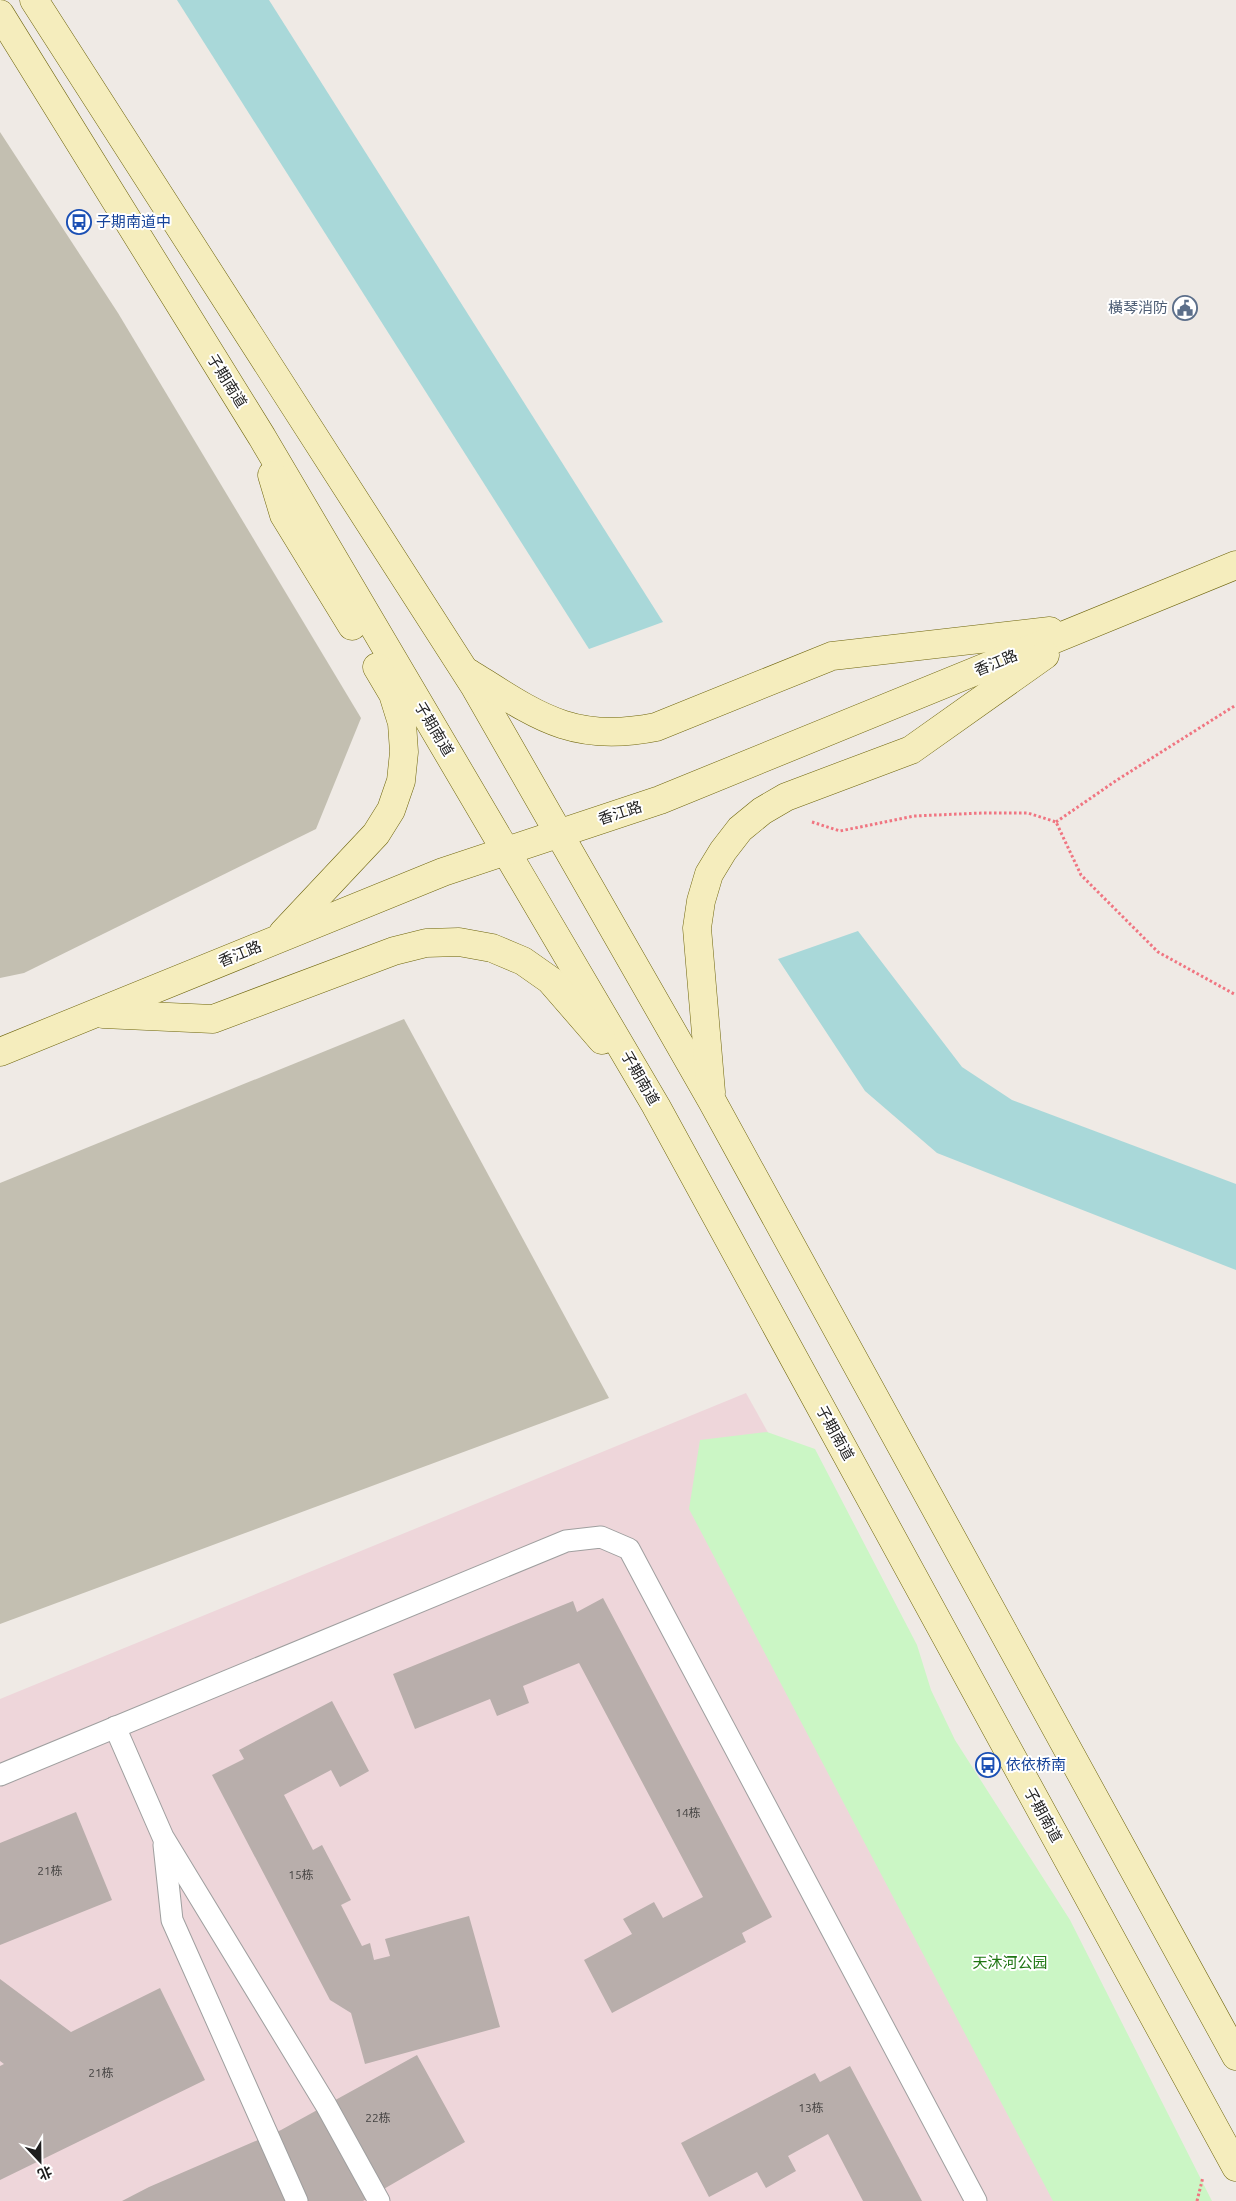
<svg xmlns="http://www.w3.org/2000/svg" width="1236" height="2201" font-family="Ubuntu,'Noto Sans SC',sans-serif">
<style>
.commercial{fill:#eed6da}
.construction{fill:#c3bfb1}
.park{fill:#cbf6c5}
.water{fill:#a9d8d9}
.building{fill:#b8aeab}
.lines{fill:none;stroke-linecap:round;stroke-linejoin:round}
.lane-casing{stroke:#9f9f9f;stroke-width:23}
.secondary-casing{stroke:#6e650d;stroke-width:29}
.path{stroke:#f07581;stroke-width:3;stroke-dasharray:2.5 2.5;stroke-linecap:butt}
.lane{stroke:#fff;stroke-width:21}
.secondary{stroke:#f5edbd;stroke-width:28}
.labels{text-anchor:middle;stroke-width:4;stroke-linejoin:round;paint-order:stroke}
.number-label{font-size:12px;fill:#444241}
.transit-label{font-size:15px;fill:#164399;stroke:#fff;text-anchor:start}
.service-label{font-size:15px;fill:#4e5e75;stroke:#fff;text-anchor:end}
.street-label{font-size:15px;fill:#1e1e1e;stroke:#fff}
.park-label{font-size:15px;fill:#1f7613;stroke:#fff}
</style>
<rect width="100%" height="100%" fill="#efeae5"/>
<!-- commercial -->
<polygon class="commercial" points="746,1393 1197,2201 0,2201 0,1699"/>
<!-- construction -->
<g class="construction">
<polygon points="0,132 118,313 361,718 316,829 24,973 0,978"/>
<polygon points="404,1019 609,1398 0,1624 0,1183"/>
</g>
<!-- park -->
<polygon class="park" points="767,1432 815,1449 917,1645 931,1690 955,1740 1070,1920 1212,2201 1053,2201 689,1509 700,1440"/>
<!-- water -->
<g class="water">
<polygon points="177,0 269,0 663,622 589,649"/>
<polygon points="858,931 962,1067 1012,1100 1236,1184 1236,1270 937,1153 865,1091 778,959"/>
</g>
<!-- building -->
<g class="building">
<polygon points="603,1598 772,1917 742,1933 746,1942 612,2013 584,1960 632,1934 623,1919 654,1902 663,1918 703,1897 579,1663 523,1686 529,1703 497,1716 490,1699 415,1729 393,1674 573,1601 577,1612"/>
<polygon points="332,1701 369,1771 340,1787 331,1770 284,1795 313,1850 322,1845 351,1900 341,1905 362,1946 370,1943 374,1960 390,1956 385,1939 469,1916 500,2027 365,2064 351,2013 330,2000 212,1775 244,1759 239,1750"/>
<polygon points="76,1812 112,1900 0,1945 0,1843"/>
<polygon points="0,1979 71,2032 160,1988 205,2080 0,2180 0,2066 4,2064 0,2061"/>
<polygon points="417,2055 465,2142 363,2201 122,2201 149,2187 281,2130"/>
<polygon points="850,2066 922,2201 863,2201 828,2134 788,2156 796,2171 766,2188 757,2172 709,2197 681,2143 815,2073 820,2082"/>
</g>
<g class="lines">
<defs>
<g id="lane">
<polyline points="115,1727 163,1837 326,2105 379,2201"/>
<polyline points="0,1775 566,1541 601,1537 629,1549 976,2201"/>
<polyline points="164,1845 172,1920 297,2201"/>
</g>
<g id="secondary">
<polyline points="34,0 475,687 712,1101 1236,2056"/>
<polyline points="0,14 262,437 656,1106 1236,2167"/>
<polyline points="272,475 284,515 352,626"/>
<path d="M469,673C536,715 572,744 656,727L832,656L1050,631"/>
<polyline points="283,933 376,834 391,810 401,781 404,752 402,723 393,694 377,667"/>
<polyline points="103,1014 213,1019 394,951 426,943 459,942 492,948 523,961 550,980 602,1040"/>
<polyline points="0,1052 443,872 660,800 1236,565"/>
<polyline points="711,1092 697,928 701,901 709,874 723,851 740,829 762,811 786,797 911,750 1045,655"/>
</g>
</defs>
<!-- lane casing -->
<use href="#lane" class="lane-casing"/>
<!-- secondary casing -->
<use href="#secondary" class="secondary-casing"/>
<!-- path -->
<g class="path">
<polyline points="812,822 840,831 914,816 982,813 1028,813 1056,822 1081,875 1158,952 1236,995"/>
<polyline points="1056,822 1117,780 1236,705"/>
<polyline points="1197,2201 1203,2177"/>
</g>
<!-- lane -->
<use href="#lane" class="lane"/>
<!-- secondary -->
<use href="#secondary" class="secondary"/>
</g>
<!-- icons -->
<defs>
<symbol id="bus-ring" viewBox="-11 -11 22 22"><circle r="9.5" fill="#fff" stroke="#1a4fb4" stroke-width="1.5"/><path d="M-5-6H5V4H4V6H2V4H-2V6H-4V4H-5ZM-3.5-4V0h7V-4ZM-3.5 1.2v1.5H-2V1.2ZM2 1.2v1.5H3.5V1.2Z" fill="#1a4fb4"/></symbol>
<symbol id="civic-ring" viewBox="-11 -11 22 22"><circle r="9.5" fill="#fff" stroke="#5c6f8a" stroke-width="1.5"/><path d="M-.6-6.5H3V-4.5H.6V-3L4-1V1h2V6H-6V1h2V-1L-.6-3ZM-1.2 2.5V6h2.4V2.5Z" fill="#5c6f8a"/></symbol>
</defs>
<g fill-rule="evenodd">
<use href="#bus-ring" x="65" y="208" width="28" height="28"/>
<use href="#civic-ring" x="1171" y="294" width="28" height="28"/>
<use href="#bus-ring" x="974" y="1751" width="28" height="28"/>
</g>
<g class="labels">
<!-- number labels -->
<g class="number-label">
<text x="688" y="1817">14栋</text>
<text x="50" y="1875">21栋</text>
<text x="301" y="1879">15栋</text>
<text x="101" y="2077">21栋</text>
<text x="811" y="2112">13栋</text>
<text x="378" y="2122">22栋</text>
</g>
<!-- transit labels -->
<g class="transit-label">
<text x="96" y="227">子期南道中</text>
<text x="1006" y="1770">依依桥南</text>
</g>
<!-- service labels -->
<g class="service-label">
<text x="1168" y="313">橫琴消防</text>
</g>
<!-- street labels -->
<g class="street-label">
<text transform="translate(227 381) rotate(58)" y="5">子期南道</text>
<text transform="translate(996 663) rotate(-22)" y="5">香江路</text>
<text transform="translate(434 729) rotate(59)" y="5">子期南道</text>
<text transform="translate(620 813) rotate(-18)" y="5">香江路</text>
<text transform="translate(240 954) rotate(-22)" y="5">香江路</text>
<text transform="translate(640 1078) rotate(60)" y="5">子期南道</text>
<text transform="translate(835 1433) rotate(61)" y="5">子期南道</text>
<text transform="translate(1043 1815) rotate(61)" y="5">子期南道</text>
</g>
<!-- park labels -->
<g class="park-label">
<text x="1010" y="1968">天沐河公园</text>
</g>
</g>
<!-- north arrow -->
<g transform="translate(40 2161) rotate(158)" stroke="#ffffff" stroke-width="4" paint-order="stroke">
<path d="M0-4L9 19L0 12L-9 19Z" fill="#1e1e1e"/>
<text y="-8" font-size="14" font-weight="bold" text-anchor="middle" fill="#1e1e1e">北</text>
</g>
</svg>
